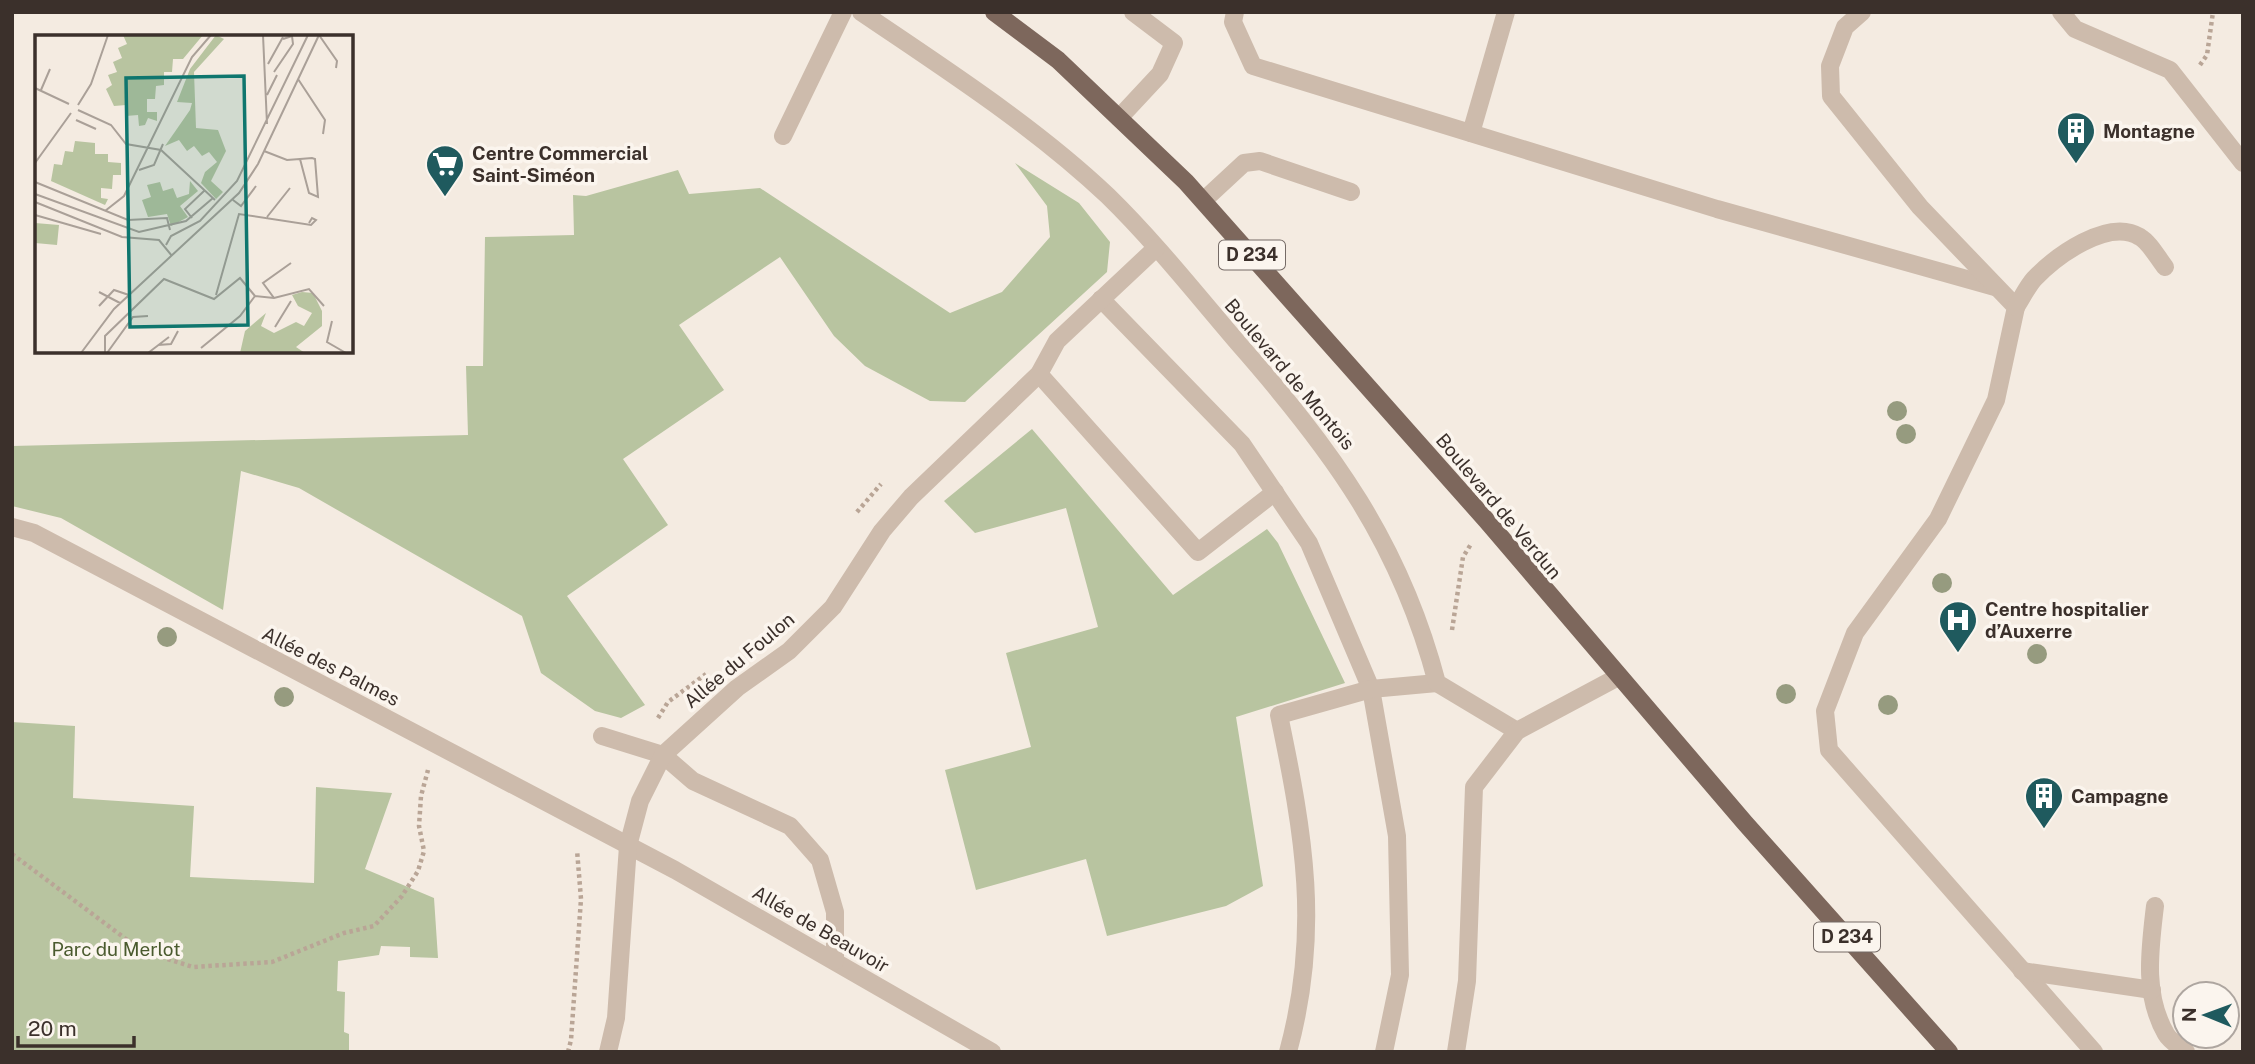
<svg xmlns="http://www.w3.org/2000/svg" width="2255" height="1064" font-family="'Public Sans',sans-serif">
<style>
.green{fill:#b8c4a0}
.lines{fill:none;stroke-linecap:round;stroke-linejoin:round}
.path{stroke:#b9a596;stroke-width:4.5;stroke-dasharray:3.5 3.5;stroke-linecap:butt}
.service{stroke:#cdbbac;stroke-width:18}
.minor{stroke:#cdbbac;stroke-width:18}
.primary{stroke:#7d675c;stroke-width:18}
.tree{fill:#969b7f}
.labels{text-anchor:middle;stroke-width:7;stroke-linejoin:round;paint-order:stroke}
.shield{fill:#fbf5ee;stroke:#756b66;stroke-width:2}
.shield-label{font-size:18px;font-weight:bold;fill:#3b302b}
.poi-label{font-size:19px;font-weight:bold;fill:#3b302b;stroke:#fbf5ee;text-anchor:start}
.street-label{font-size:19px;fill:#3b302b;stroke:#fbf5ee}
.park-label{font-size:19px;fill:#4a5a2e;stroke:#fbf5ee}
.inset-road{fill:none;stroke:#aaa098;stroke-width:2}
.view{fill:#0f766e;fill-opacity:0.15;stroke:#0f766e;stroke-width:3.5}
.inset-edge{fill:none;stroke:#3b302b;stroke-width:3.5}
</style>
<rect width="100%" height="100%" fill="#f4ebe1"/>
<!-- green -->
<g class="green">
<polygon points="1015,163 1079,203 1110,242 1107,272 965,402 930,401 865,366 834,336 780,257 679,325 724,390 623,459 668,525 567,596 645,705 621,718 595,711 541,673 522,616 299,488 241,471 223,610 61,518 12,506 12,446 468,435 466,366 483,366 485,237 574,235 573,195 586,196 678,170 689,194 760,188 950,313 1002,292 1050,237 1047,206"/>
<polygon points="1032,429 1173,595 1267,529 1278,543 1345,683 1236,717 1263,886 1226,906 1107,936 1086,859 976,890 945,770 1031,747 1006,653 1098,627 1066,508 975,533 944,501"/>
<polygon points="12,722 75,726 73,798 194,806 190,877 314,883 316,787 392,793 365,869 434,898 438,958 410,957 410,947 381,946 379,955 338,961 337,991 345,992 344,1032 349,1034 349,1052 12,1052"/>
</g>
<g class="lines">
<!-- path -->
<g class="path">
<polyline points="2200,65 2207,55 2213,12"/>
<polyline points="857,512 881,484"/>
<polyline points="1452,630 1463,557 1471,544"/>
<polyline points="658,718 668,702 706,674"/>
<polyline points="12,854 142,951 193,967 272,962 344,933 374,926 402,896 418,871 424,851 419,826 421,796 428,770"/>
<polyline points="568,1052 571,1040 581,899 577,850"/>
</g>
<!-- service -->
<g class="service">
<polyline points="1235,12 1233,22 1253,66 1717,209 1995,287"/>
<polyline points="1862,12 1845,27 1830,66 1831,96 1920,207 2016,307 1996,400 1938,519 1855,633 1825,711 1829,750 2094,1052"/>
<polyline points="2061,12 2075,29 2170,70 2243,163"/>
<polyline points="1119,118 1160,74 1174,43 1133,12"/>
<polyline points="1471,133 1506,12"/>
<polyline points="783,136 843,12"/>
<polyline points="1203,201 1244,163 1260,161 1351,192"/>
<polyline points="1101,299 1242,444 1309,543 1371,689 1397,836 1400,975 1384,1052"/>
<path d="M2016,307C2022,298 2027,287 2034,279C2055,257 2108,217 2140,237C2149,242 2158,258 2165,267"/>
<polyline points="1039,374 1198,552 1275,492"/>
<path d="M2155,906C2150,949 2143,994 2166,1034C2170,1041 2180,1047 2186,1052"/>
<polyline points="2022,971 2152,990"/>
<path d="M1288,1052C1321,931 1304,835 1279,715L1371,689L1437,683"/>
</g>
<!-- minor -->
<g class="minor">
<path d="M861,12C945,69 1034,126 1108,196C1155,242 1196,294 1238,343C1332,450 1400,542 1437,683L1517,731"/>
<polyline points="12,527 34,533 675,870 992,1052"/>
<polyline points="602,736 663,755 693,781 790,826 820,860 835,912 835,961"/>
<polyline points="608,1052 616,1018 628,846 640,801 663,755 737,688 789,651 833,607 882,531 911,497 1039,374 1057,341 1156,248"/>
<polyline points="1456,1052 1467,981 1474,787 1517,731 1618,677"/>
</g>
<!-- primary -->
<polyline class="primary" points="994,12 1058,60 1186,182 1487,521 1745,823 1949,1052"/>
</g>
<!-- trees -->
<g class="tree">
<circle cx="1897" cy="411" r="10"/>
<circle cx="1906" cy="434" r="10"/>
<circle cx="1942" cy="583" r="10"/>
<circle cx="167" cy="637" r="10"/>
<circle cx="2037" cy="654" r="10"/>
<circle cx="1786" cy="694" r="10"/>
<circle cx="284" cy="697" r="10"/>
<circle cx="1888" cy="705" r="10"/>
</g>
<!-- icons -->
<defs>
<symbol id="building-pin" viewBox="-11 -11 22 30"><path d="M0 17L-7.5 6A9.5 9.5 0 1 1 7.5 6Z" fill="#1f5a5e" stroke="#fbf5ee"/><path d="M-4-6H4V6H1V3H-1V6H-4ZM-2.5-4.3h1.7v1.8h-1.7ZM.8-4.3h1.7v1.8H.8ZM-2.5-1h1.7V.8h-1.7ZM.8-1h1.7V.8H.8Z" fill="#fff"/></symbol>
<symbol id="supermarket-pin" viewBox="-11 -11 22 30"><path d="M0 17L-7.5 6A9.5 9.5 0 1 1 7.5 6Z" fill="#1f5a5e" stroke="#fbf5ee"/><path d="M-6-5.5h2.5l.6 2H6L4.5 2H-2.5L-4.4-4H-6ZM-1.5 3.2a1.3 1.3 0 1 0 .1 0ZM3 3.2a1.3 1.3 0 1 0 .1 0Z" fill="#fff"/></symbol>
<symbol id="hospital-pin" viewBox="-11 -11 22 30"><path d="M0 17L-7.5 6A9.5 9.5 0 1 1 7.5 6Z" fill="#1f5a5e" stroke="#fbf5ee"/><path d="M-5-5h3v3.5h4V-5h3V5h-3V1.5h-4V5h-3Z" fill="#fff"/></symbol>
</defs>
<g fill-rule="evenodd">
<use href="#building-pin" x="2054" y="109" width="44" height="60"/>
<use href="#supermarket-pin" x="423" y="142" width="44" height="60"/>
<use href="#hospital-pin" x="1936" y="598" width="44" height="60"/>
<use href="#building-pin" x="2022" y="774" width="44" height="60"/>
</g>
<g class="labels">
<!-- shield labels -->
<g class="shield">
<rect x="1219" y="240.5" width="66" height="29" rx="5"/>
<rect x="1814" y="922.5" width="66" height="29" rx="5"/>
</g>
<g class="shield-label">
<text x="1252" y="261">D 234</text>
<text x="1847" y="943">D 234</text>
</g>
<!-- poi labels -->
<g class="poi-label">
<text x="2103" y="138">Montagne</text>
<text x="472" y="160">Centre Commercial<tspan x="472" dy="22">Saint-Siméon</tspan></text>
<text x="1985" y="616">Centre hospitalier<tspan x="1985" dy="22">d’Auxerre</tspan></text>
<text x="2071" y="803">Campagne</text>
</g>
<!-- street labels -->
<g class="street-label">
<text transform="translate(1290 374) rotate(50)" y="7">Boulevard de Montois</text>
<text transform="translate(1499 506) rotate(50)" y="7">Boulevard de Verdun</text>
<text transform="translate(739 660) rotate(-40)" y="7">Allée du Foulon</text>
<text transform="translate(331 666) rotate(27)" y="7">Allée des Palmes</text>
<text transform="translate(821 929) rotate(30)" y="7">Allée de Beauvoir</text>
</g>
<!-- park labels -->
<g class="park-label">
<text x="116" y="956">Parc du Merlot</text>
</g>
</g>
<!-- overview -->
<g transform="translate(35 35)">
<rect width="318" height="318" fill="#f4ebe1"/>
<path d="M88,0H168L148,24H138L137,37H129V50L121,51L120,64H112V77H122V86L113,83L110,90L104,91L103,80L91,81V70L79,71L71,54L77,50L73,40L82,37L78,27L87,23L83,13L92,9ZM181,0L189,4L159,37L161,93L183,95L191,116L176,146L188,157L181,164L166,148L170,137L182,127L174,117L167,121L159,111L152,116L144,105L130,111L155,75L157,68L142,67L155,34ZM40,106L60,108V119H73V127L86,128V140H78L77,154L66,153V163L73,164L70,170L16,146L19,129L27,130L30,116L38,117ZM155,146L163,156L145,171L153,182L136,191L132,179L113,182L107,165L116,162L112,150L125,147L128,156L138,153L142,163L154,159ZM0,188L24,190L22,210L0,208ZM267,257L278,258L287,276V291L261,312L270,318H205L210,296L231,278L226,291L239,298L261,287L269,291L277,278L263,271L257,260Z" fill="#b8c4a0"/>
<path class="inset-road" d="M228,0L232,89M284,0L302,26L301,33M233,29L248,2M239,37L258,9L257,1L248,4M263,44L290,85L288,99M0,53L34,69M6,55L15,34M232,60L242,40M43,70L56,49L73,0M43,75L76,90L91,109L126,115L180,165M41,85L61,94M229,116L252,125L265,124L277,123L280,124L283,162L274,158L265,124M0,128L36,78M104,135L119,130L128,109M0,147L93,185L132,183L135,195M0,159L104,197L151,186L178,163M198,165L206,171L221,151M0,167L87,202L124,205L137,221M70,176L89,161L157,22L176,0M0,180L66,199M232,182L255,153M157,183L150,174L169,156M131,210L136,201L165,186L202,146L273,0M64,257L85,268M181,260L204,179L276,190L281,185L277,183L274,188M239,263L228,248L256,228M64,271L79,255L94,260M297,286L292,307L311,318M240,292L256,266M123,310L136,309L143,296M166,313L205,281L220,261L239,263L274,254L289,271M46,318L79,274L204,158L223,129L284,0M70,318V301L129,244L179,264L205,243L220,261M72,318L98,282L113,281M113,318L134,302"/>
<path class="view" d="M209,41L213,290L95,292L91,43Z"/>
<rect width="318" height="318" class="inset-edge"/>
</g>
<!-- border -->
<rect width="2255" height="1064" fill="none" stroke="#3b302b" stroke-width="28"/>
<!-- north arrow -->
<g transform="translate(2206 1015) rotate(271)"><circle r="33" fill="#fbf5ee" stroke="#aea6a0" stroke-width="2"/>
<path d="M0-5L12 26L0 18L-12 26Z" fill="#1f5a5e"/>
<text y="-10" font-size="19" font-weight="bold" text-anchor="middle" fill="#3b302b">N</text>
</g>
<!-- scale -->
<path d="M18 1036v10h116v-10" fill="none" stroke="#3b302b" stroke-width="3.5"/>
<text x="28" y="1036" font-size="21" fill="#3b302b" stroke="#fbf5ee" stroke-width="5" paint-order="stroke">20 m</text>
</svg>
